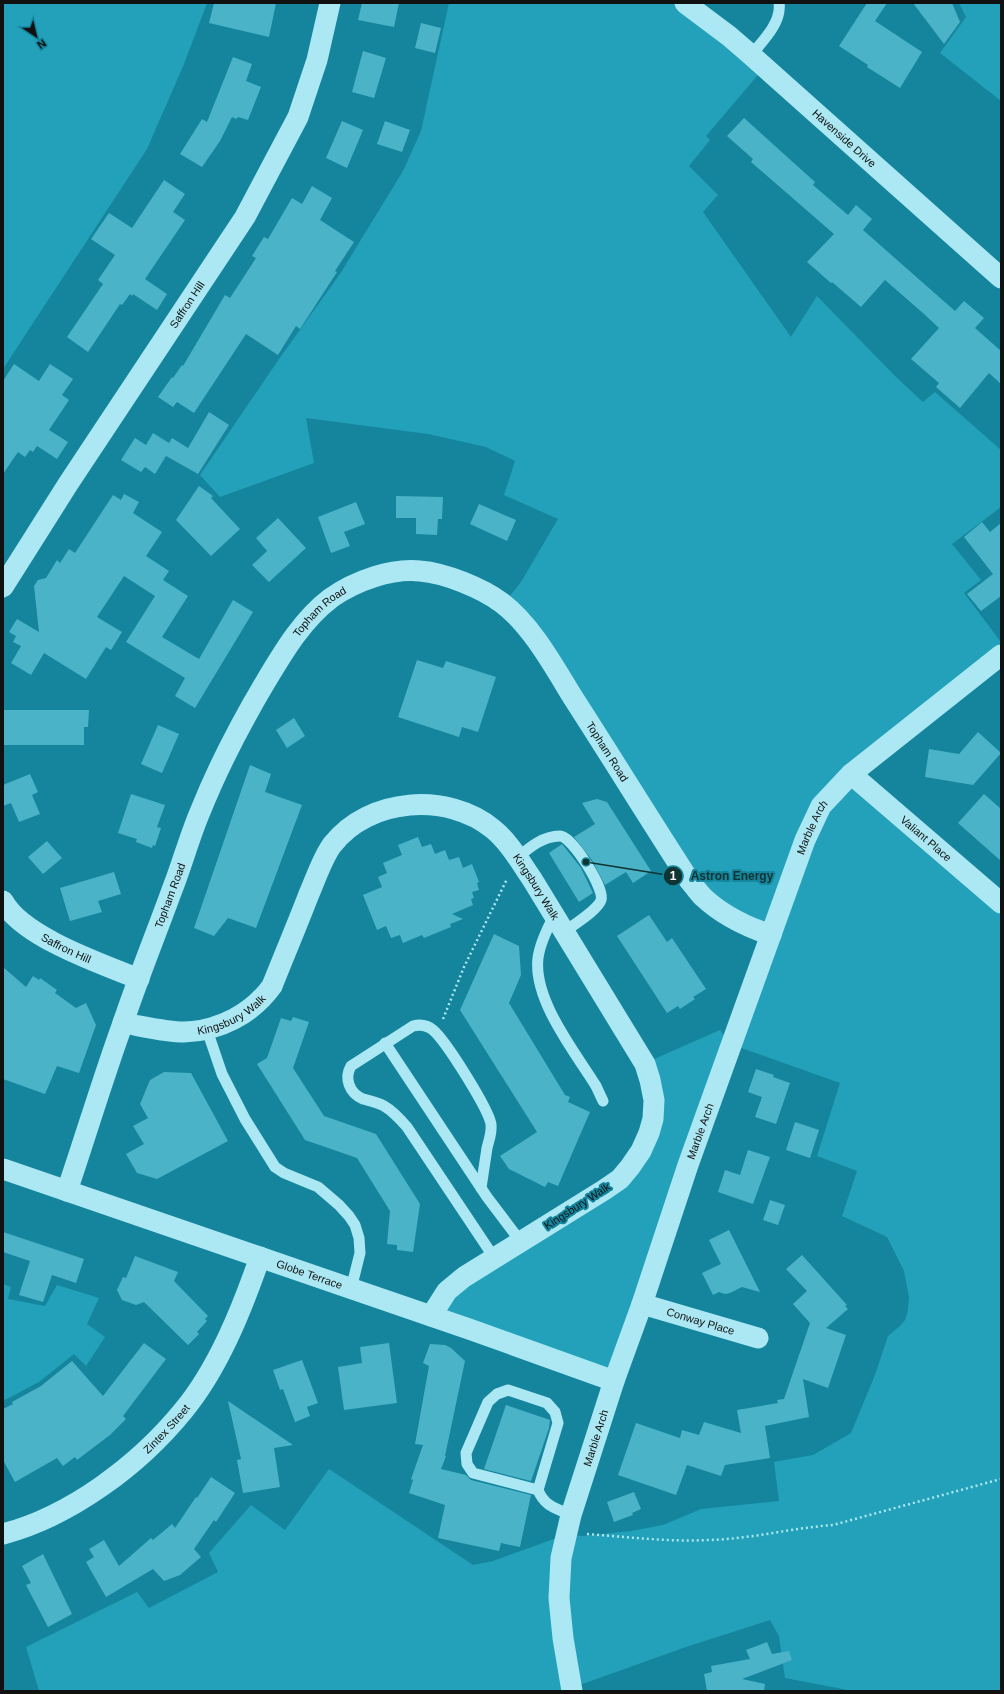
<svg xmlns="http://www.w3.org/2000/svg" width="1004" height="1694" font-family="Helvetica,sans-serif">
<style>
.green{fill:#23a1ba}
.building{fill:#4bb3c8}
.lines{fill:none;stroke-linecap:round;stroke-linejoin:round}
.path{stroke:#abe8f3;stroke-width:2.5;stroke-dasharray:2 3;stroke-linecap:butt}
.lane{stroke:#abe8f3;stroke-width:11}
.street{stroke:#abe8f3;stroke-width:21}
.labels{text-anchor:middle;stroke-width:4;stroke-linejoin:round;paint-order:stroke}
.street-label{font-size:11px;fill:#111;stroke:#14859d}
.leader{fill:none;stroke:#103432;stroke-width:1.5}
.callout-dot{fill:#103432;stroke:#14859d;stroke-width:1.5}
.mark-label{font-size:12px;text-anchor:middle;font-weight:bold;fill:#fff}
.callout-label{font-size:12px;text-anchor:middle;font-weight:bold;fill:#103432;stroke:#14859d;stroke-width:4;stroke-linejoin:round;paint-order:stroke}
</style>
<rect width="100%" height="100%" fill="#14859d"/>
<!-- green -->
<g class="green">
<polygon points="3,3 207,3 184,64 147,149 3,369"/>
<polygon points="449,3 683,3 763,69 706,136 710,140 689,166 718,195 703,212 791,337 817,296 896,377 923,402 935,392 1001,450 1001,507 952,544 981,580 964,593 1001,642 1001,654 851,773 1001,904 1001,1691 853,1691 785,1678 779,1636 770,1620 686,1647 563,1691 39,1691 26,1647 137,1592 149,1608 218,1572 209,1553 251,1505 285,1530 329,1469 473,1565 493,1561 565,1535 584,1536 631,1531 663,1525 701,1509 779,1501 774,1462 813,1455 851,1433 875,1375 888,1336 900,1326 905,1320 908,1310 909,1297 904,1271 887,1237 842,1216 857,1171 817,1156 840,1083 730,1044 613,1382 430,1317 437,1301 602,1190 646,1134 643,1064 720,1030 730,1043 770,936 718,910 503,605 521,582 558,519 504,495 515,461 486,447 428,434 306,418 314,463 220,497 200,475 279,359 340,274 403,171 421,131"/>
<polygon points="959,3 1001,3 1001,101 940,53 966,17"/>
<polygon points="3,1284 11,1287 8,1299 45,1306 57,1285 99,1298 87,1324 105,1337 86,1366 74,1354 39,1382 3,1401"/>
</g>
<!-- building -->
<g class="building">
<polygon points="214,3 276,3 269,37 209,23"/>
<polygon points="362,3 399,3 394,27 358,20"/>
<polygon points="867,3 887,3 875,21 922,52 900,88 867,67 868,65 839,46"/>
<polygon points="913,3 952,3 960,22 944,44"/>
<polygon points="421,23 441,28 435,53 415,48"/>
<polygon points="363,51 386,58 374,98 352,92"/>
<polygon points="233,57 252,64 246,81 261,87 248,120 238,117 236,119 232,117 220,141 202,167 180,154 202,119 207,122"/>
<polygon points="744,118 815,182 813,185 848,215 856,205 872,219 863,230 955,311 964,301 984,318 975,328 1001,351 1001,384 989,373 960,408 936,387 939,383 911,359 939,328 924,314 885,280 861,307 832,282 831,283 807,262 834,234 751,162 753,159 727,136"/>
<polygon points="342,121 363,130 347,168 326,158"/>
<polygon points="385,121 410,130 402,152 377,144"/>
<polygon points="164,180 185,194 173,212 185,220 145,279 167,294 157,310 133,294 132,296 130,294 122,305 120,304 88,352 67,337 103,284 98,280 115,255 91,239 109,213 132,228"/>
<polygon points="312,186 332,198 320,220 354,242 335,271 337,272 300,329 296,326 278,355 246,334 194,413 177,402 173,407 158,397 172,377 173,378 182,365 183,366 225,295 230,298 256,258 252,256 264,237 268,239 292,198 302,204"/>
<polygon points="14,364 39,381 50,364 73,379 62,395 69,400 49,430 68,442 57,459 37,446 33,452 30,450 25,457 18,452 3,474 3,381"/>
<polygon points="209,412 229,425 198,474 166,456 155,474 145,467 141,472 121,460 135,438 146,445 153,433 169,443 172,438 188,448"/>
<polygon points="199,486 213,496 211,498 240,529 211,556 176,520"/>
<polygon points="124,494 139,502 133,513 162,532 146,556 169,571 163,580 188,596 162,637 199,659 233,600 253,612 195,708 175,696 185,678 126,642 155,596 124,576 97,617 122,632 111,650 106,647 86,679 44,653 31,675 11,663 21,646 13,642 16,636 9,632 17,619 39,632 34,586 38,580 46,578 57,560 60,563 69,549 75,553 113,495 121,500"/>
<polygon points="396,496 443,497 442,519 438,519 437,535 416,534 416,518 396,518"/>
<polygon points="356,502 365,524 344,532 350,546 331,553 318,517"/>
<polygon points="479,504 516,520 507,541 470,524"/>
<polygon points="278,518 306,548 269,582 252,565 267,551 256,538"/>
<polygon points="982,522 990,532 1001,523 1001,596 981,611 967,594 993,574 964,537"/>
<polygon points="417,660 443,668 446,661 496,677 478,732 462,727 459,737 398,717"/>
<polygon points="3,710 89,710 88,727 84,727 84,745 3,745"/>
<polygon points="294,718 305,736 287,748 276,730"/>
<polygon points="158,725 179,734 162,773 141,764"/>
<polygon points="978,732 1001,753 973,785 925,777 929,749 959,754"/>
<polygon points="250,765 271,774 265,792 302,805 256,928 228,918 214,936 194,928"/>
<polygon points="30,774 38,792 32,795 40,814 19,822 11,803 3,806 3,785"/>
<polygon points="131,794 165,805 157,827 161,828 155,846 153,845 152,848 136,842 137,839 118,833"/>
<polygon points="984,794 1001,809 1001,861 958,823"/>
<polygon points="597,799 607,802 651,871 633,883 626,872 605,885 592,860 574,837 595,824 582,803"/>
<polygon points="418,837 422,847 431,844 435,854 445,850 449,860 459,857 463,868 472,864 479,882 477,883 479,890 472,892 474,898 471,899 473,905 452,914 463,919 450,924 451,927 424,938 422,935 403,943 400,935 391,938 386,926 377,930 363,895 382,887 378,877 387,873 383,863 402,855 398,845"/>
<polygon points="47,841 62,858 43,874 28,857"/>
<polygon points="562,844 581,868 593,893 579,902 549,853"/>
<polygon points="114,872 121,894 98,901 102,912 70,921 60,888"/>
<polygon points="649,915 667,942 672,938 706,989 693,997 695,999 680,1009 678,1006 667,1013 617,936"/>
<polygon points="494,934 519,946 521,975 509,1003 565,1095 570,1097 568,1102 590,1112 558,1186 548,1182 545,1187 509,1169 500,1156 537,1132 460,1010"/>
<polygon points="3,967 26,987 33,976 39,980 40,978 57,990 55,993 76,1008 86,1003 96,1025 79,1073 57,1066 45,1094 3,1079"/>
<polygon points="293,1017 309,1022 293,1068 324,1116 376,1134 420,1204 413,1252 397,1250 397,1245 387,1244 390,1211 357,1158 305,1140 257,1064 267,1058 281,1018 291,1021"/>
<polygon points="756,1069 774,1075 773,1077 790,1083 776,1124 755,1117 762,1097 748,1092"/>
<polygon points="164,1072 191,1073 228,1141 157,1179 137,1173 126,1154 144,1144 133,1126 148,1118 140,1104 150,1080"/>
<polygon points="795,1122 819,1130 810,1158 786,1150"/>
<polygon points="748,1150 770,1157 753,1204 718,1192 725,1170 740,1175"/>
<polygon points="770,1200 785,1205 778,1225 763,1220"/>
<polygon points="729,1230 760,1292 742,1287 730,1293 725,1294 719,1292 713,1295 702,1273 721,1264 709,1240"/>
<polygon points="3,1232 84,1259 76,1283 52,1275 43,1302 19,1295 30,1261 3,1252"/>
<polygon points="802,1255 847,1305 845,1306 848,1309 826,1328 846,1335 828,1388 803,1379 809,1417 765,1426 770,1458 725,1465 721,1476 687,1465 676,1495 618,1475 636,1423 680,1438 682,1430 699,1435 704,1422 741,1433 737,1410 778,1403 777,1400 784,1399 810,1323 793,1304 807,1291 786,1269"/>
<polygon points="135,1256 178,1272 174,1281 208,1316 205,1319 207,1321 197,1332 199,1334 188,1345 144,1302 136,1305 122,1300 117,1290 123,1277 126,1278"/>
<polygon points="144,1343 166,1359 123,1416 126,1419 110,1435 77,1460 75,1457 63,1466 57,1458 15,1482 3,1460 3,1409 13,1404 12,1402 41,1386 72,1361 103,1396"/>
<polygon points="389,1343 397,1403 344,1410 338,1367 362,1363 360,1347"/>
<polygon points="430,1344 445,1345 451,1348 465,1361 445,1456 446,1456 441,1469 466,1475 471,1480 531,1495 520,1547 501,1543 499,1551 438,1538 445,1505 409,1493 413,1480 411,1479 423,1445 415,1444 429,1366 423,1363"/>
<polygon points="302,1360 318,1403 307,1407 310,1416 295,1422 283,1389 280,1390 273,1370"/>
<polygon points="228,1401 293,1445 274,1448 280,1487 243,1493 237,1460 241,1459"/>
<polygon points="506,1405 550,1420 549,1428 531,1481 484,1469"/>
<polygon points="211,1477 235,1493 216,1522 214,1520 194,1549 201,1557 180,1575 164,1581 153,1569 106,1597 86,1562 94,1557 89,1549 104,1540 119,1566 151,1538 153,1540 172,1524 175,1528 196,1497 197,1498"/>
<polygon points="634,1492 641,1509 632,1513 633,1515 614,1522 607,1502"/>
<polygon points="43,1554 72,1614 48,1627 26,1585 31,1583 22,1566"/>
<polygon points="767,1642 772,1654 789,1651 792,1660 742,1679 765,1684 764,1691 707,1691 704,1674 712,1672 711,1666 750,1659 746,1650"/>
</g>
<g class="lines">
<!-- path -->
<g class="path">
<polyline points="443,1019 464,967 507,879"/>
<path d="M587,1534C628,1537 668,1542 709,1540C751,1539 791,1528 833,1525L1001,1479"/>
</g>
<!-- lane -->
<g class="lane">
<path d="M751,55C763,41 782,22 779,3"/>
<path d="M517,858C530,847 543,836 560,836C572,836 605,889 601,900C598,910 573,925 564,932"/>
<path d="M554,916C547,929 540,943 538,958C533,1000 575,1052 596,1086L603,1101"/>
<polyline points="207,1030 222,1074 245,1119 275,1167 284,1173 318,1187 339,1205 349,1216 355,1225 359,1238 360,1253 351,1289"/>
<polyline points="385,1043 487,1197 521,1242"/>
<path d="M481,1188C483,1175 485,1162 487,1148C489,1140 492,1133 491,1124C488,1108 446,1041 433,1030C427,1025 421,1024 413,1026L351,1066C344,1078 349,1093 363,1099C370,1101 377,1102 384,1106C393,1111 400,1119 407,1127L495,1259"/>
<path d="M538,1490L473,1473L467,1464L466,1453L488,1402L497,1394L508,1390L547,1403L555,1412L558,1423L538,1490C545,1507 556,1508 571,1515"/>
</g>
<!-- street -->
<g class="street">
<path id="s1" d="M685,3L729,36L751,55L1001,278"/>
<path id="s2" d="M3,587L68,484L245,217L298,117L317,60L330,3"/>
<path id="s3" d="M851,774L1001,903"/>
<path id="s4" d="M3,901C22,937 102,964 139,979"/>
<path id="s5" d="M123,1023C141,1026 166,1032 184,1032C219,1031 252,1014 272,986C284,956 297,925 309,894C316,878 322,859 332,845C369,797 448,792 493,829C509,842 521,863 532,879L645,1064L650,1080L654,1100L653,1119L649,1133L641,1151L630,1167L620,1179L604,1190L464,1277L447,1291L431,1316"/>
<path id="s6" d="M3,1169L469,1329L614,1381"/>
<path id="s7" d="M67,1191C86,1135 103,1078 123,1023C138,978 156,934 172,890C182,865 189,838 200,812C218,767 241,723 266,681C284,651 303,619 331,598C355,581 391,568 420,571C445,573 482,588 502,603C531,625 553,665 572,696C612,758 650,820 689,880C694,886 698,892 703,897C722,915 747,927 771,935"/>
<path id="s8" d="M642,1304L758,1338"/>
<path id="s9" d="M3,1534C71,1516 139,1465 183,1411C218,1369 242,1309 260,1257"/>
<path id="s10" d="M572,1691L563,1638L559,1598L561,1558L571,1515L614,1381L642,1304L688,1165L805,840L821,806L851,774L1001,655"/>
</g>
</g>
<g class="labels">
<!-- street labels -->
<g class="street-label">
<text dy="4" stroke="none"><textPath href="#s1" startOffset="209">Havenside Drive</textPath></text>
<text dy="4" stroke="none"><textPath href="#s2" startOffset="337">Saffron Hill</textPath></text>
<text dy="4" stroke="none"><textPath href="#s7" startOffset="637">Topham Road</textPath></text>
<text dy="4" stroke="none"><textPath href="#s7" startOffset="1021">Topham Road</textPath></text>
<text dy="4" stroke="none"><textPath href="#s10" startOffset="907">Marble Arch</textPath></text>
<text dy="4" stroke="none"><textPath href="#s3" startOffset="99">Valiant Place</textPath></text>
<text dy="4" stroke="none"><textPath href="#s5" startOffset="569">Kingsbury Walk</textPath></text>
<text dy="4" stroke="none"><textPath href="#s7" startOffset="313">Topham Road</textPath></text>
<text dy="4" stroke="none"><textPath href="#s4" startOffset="80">Saffron Hill</textPath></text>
<text dy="4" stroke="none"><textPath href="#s5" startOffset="113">Kingsbury Walk</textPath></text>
<text dy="4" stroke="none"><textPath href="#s10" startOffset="583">Marble Arch</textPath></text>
<text transform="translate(577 1206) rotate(-33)" y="4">Kingsbury Walk</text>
<text dy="4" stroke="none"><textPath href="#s6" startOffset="324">Globe Terrace</textPath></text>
<text dy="4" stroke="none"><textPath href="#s8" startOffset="61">Conway Place</textPath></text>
<text dy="4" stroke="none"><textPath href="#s9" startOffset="197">Zintex Street</textPath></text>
<text dy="4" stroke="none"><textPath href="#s10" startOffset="259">Marble Arch</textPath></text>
</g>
</g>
<!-- callouts -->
<path class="leader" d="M586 862L673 876"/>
<g class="callout-dot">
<circle cx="586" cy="862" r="4"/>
<circle cx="673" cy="876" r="10"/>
</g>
<g class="mark-label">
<text x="673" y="880">1</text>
</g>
<g class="callout-label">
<text x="732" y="880">Astron Energy</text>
</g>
<!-- border -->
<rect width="1004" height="1694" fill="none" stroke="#111111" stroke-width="8"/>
<!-- north arrow -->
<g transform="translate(36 36) rotate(145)" stroke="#14859d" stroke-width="3" paint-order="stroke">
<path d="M0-3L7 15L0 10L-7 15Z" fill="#111111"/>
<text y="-6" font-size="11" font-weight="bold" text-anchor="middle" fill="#111111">N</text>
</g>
</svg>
